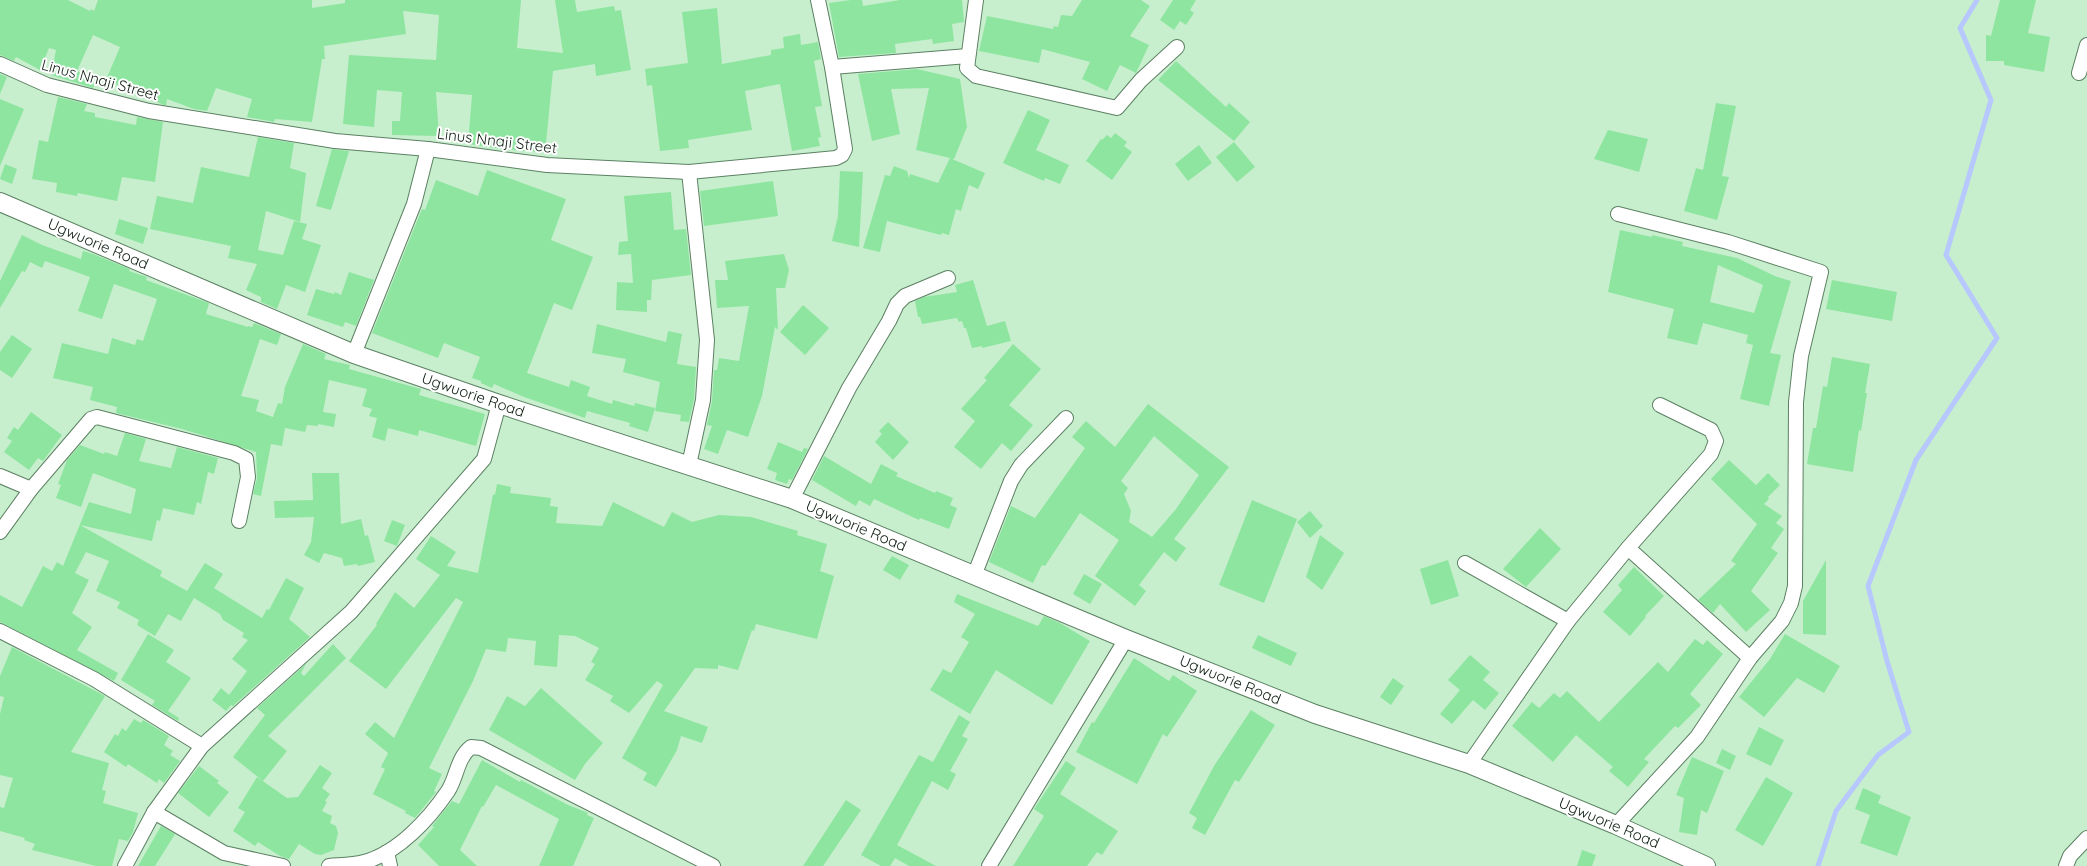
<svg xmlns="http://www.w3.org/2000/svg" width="2087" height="866" font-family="Quicksand,sans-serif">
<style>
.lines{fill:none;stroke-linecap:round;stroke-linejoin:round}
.stream{stroke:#b6c8fd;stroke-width:5}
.building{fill:#8ee5a0;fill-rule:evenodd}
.minor-casing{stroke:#5c8063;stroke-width:16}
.tertiary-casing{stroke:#5c8063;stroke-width:20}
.minor{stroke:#fff;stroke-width:14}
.tertiary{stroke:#fff;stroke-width:18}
.labels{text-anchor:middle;stroke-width:4;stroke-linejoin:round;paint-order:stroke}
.street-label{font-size:15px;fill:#0e1d11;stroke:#fff}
</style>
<rect width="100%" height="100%" fill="#c7efcd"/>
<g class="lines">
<!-- stream -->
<polyline class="stream" points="1818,866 1836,811 1878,755 1909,732 1887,661 1868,586 1916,460 1997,338 1946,255 1991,100 1960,28 1977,0"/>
</g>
<!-- building -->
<g class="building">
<polygon points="0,0 68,0 90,11 91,9 94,11 98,0 312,0 312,8 345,3 345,0 521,0 517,48 563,53 555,0 575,0 577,12 614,6 615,11 621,10 631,70 596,76 595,64 553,71 545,153 495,148 468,144 472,95 436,92 439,136 392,135 392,121 400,121 402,92 377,90 374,127 343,124 349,55 436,60 439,15 403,11 406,34 324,46 325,59 322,59 312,122 275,119 274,122 247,117 252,99 216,88 207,111 194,109 167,99 166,105 164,105 106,80 120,47 93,35 77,71 97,79 93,88 51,75 56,50 49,48 40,70 16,57 14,61 0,55"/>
<polygon points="851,0 862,0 863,6 900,0 962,0 964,22 952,24 954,41 933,44 932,39 895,44 896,53 839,57 829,3"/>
<polygon points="1082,0 1141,0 1150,6 1130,36 1149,45 1136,73 1120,65 1107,91 1082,79 1090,62 1042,49 1039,63 979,51 987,16 1053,29 1054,26 1058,27 1061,15 1072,16"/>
<polygon points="1173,0 1196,0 1190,10 1194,13 1186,25 1180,21 1174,30 1160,20"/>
<polygon points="2000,0 2036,0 2028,33 2050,37 2044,72 2004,65 2004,61 1986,61 1986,35 1991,36"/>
<polygon points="717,8 722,64 771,55 771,50 784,48 783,37 800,34 801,45 818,42 821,59 814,61 822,106 815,107 821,137 818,138 820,146 792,151 780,84 745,91 752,130 688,140 689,148 660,151 652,85 647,86 645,69 688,63 682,12"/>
<polygon points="1176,61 1226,107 1229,103 1250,122 1234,141 1158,80"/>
<polygon points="917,69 960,79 967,127 954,159 952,159 985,173 978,189 969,185 961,211 956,209 949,235 942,233 941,235 887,221 880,252 863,248 885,175 890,176 894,166 907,171 909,178 910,174 938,183 950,158 916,150 929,88 891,89 900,134 872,141 858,74"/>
<polygon points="0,74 7,77 0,94"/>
<polygon points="58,97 87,104 84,111 95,113 95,117 136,125 137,117 163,122 155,182 122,177 117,201 78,193 77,196 56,192 57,183 32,179 39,140 48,142"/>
<polygon points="0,99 24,109 0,166"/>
<polygon points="1716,103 1736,106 1722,176 1729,177 1717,220 1684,211 1696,168 1703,170"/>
<polygon points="1028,110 1050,120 1036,150 1069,165 1060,184 1045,178 1044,181 1003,163"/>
<polygon points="1608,130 1648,139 1639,172 1594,159"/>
<polygon points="1115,133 1127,142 1124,146 1132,152 1112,180 1086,161 1101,139 1102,140 1107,135 1111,138"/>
<polygon points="258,137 294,143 290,168 306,173 300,222 266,211 258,250 283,255 294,221 307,224 302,239 321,245 305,292 286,285 277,309 261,302 261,297 246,290 257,264 228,258 231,246 150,229 157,196 193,203 201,167 249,177"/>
<polygon points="1234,142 1255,167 1237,182 1216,157"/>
<polygon points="1199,145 1212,163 1188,181 1175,164"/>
<polygon points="332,149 349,151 331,210 316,206"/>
<polygon points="5,164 17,169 12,184 0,179"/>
<polygon points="487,170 566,199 551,240 593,257 572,310 554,303 527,373 569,387 571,380 590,387 587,396 612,404 613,400 634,406 635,403 655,408 648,432 629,426 630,423 587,411 585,418 524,397 494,384 492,388 481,383 481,381 472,378 480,357 444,343 438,358 372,333 415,226 422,209 425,210 436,180 478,196"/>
<polygon points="840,171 863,172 859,247 832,241 838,216"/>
<polygon points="773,181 778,216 704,226 700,191"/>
<polygon points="671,192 674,230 686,229 691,275 652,280 651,300 647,300 647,312 616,310 617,282 633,283 631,254 618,255 619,242 628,241 624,196"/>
<polygon points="119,219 148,228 143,244 115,234"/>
<path d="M1620,230L1652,237V235L1683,242L1682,246L1737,258L1777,277L1791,281L1770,353L1781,355L1769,406L1740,399L1753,345L1746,343L1748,335L1703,323L1697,345L1667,338L1674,309L1608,292ZM1718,265L1763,285L1754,313L1710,302Z"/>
<polygon points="22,235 42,245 81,259 83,251 93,254 130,269 129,271 147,277 146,280 209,303 206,314 248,327 248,326 252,327 254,323 281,334 277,345 260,339 241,396 259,400 256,411 273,417 278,403 282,404 285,387 303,344 326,354 324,359 350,365 349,369 421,389 419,395 485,414 476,446 419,430 418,436 388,428 385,441 372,437 377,418 369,416 372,409 362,406 367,389 329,380 323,412 336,414 334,427 318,424 318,426 307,425 305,432 285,428 282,446 271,444 261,496 253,494 257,478 256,452 182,429 116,413 117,407 90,400 93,387 53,378 62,343 108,354 112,338 135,345 137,339 143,341 157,299 114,284 102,319 78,311 90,277 45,261 42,268 30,262 25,272 22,271 0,308 0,281"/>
<polygon points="784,254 789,270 785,288 776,288 778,330 775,327 762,396 748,437 727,430 718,454 704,449 712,426 707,425 712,401 714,370 717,370 719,358 739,361 749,306 717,308 715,280 728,280 725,261"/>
<polygon points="349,272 374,280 356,326 345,322 343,327 307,315 316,289 334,294 335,292 341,295"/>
<polygon points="973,280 987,326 1005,321 1011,341 982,348 982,346 972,348 966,328 964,328 962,321 959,322 957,318 922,324 920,317 918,317 915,301 924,297 957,292 955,285"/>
<polygon points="1832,280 1897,292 1892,321 1826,309"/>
<polygon points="803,305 829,328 805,355 780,332"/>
<polygon points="597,324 666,342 668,331 682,334 677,364 696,367 694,399 689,422 680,421 681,415 655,411 660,382 623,372 626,359 592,353"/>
<polygon points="12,335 32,349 12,378 0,370 0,352"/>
<polygon points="1013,344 1041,369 1009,405 1033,425 1011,451 1002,443 981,469 954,447 975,421 961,409 987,380 984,378"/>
<polygon points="1832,357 1870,364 1865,393 1867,393 1861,431 1859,430 1853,472 1807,464 1813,428 1816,428 1823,386 1827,387"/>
<path d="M1148,404L1229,467L1174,539L1186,548L1176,562L1164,552L1139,585L1146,591L1135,606L1095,576L1119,540L1080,513L1045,566L1042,565L1033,583L989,562L1011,506L1035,518L1085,448L1072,437L1086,421L1115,447ZM1154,436L1199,475L1176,509L1152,537L1129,522L1131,511L1124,494L1128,488L1121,481Z"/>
<polygon points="31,412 62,435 43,461 38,458 29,470 4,452 12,441 7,438 14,427 18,430"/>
<polygon points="888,422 909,442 893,460 875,442 882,434 879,431"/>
<polygon points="125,433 146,439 139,461 171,468 177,447 218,458 214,474 208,472 201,504 197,502 194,515 163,508 160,521 157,520 152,541 80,525 162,571 160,576 187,591 205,563 223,574 214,588 262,618 267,609 269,610 286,578 304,588 289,619 310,637 233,706 231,705 226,711 212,700 221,688 229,695 247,671 232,659 248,640 242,637 244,633 223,620 220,614 194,598 181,621 168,614 155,636 137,625 139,620 117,608 120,602 96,591 109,561 86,552 75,573 89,580 72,613 92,627 77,650 118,673 114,681 0,622 0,595 22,607 43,566 52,571 57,562 63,566 89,502 131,514 136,489 93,473 81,507 56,498 61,485 58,484 67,460 80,445 104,454 105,452 117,456"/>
<polygon points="778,442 802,452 804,448 808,449 792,480 789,479 787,484 775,480 777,473 767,469"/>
<polygon points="824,456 871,484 881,464 898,473 896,476 935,493 936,491 953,498 950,505 957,508 949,529 920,518 919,520 874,499 870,506 859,500 856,506 812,480"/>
<polygon points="1729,460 1756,485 1768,473 1780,485 1768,497 1769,499 1764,504 1782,516 1776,523 1784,529 1771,548 1778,553 1751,591 1770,610 1746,632 1720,604 1713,613 1698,600 1736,564 1731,561 1757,524 1711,479"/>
<polygon points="312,473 339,473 341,524 361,519 365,536 368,535 375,562 358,566 357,564 344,566 342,558 324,553 319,563 304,555 311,542 314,517 275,518 274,501 313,500"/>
<polygon points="497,484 511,487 510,493 551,498 550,506 558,507 556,523 602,526 613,502 664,527 672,512 692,522 719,515 751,517 798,531 797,535 827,544 820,571 834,576 817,639 756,624 754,631 752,630 738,670 718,665 718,669 695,668 664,711 708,727 702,743 681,736 677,750 656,787 643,780 647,773 622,758 663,685 657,681 629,713 610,701 613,696 585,680 595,664 591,662 599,648 575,636 559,635 557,667 534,665 536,641 508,638 506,652 486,649 473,681 429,768 442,774 434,791 436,792 415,818 405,813 406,811 373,794 385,769 381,767 388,753 365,734 375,722 394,738 463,602 456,598 386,689 349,661 377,625 376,624 395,592 414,608 440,575 416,559 431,536 456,552 447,566 478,573 493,494 495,495"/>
<polygon points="1252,500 1297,519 1264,603 1219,585"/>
<polygon points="1310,511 1323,526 1310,538 1297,522"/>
<polygon points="392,520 405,525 397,546 384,541"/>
<polygon points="1540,528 1561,549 1526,587 1503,569"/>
<polygon points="1320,535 1344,553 1322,590 1306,577"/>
<polygon points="892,556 909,565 900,580 883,570"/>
<polygon points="1448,560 1459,596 1431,605 1420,569"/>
<polygon points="1826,560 1826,635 1803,634 1803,601"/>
<polygon points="1634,567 1664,596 1645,616 1646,617 1630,636 1603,612 1622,590 1618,585"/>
<polygon points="1084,574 1102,584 1090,604 1073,594"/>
<polygon points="957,594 1038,626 1044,616 1060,623 1090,641 1052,705 996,670 970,714 930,690 943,669 951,673 969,642 961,637 975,614 954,602"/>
<polygon points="148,634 174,650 166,662 191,678 168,711 179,718 178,721 152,705 155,701 121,680"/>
<polygon points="1785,634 1840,666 1824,693 1797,678 1764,717 1739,697 1770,659"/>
<polygon points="1258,635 1297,653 1291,666 1252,648"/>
<polygon points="1695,639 1703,645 1707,640 1723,654 1690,694 1701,705 1678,728 1675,726 1644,759 1649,762 1628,787 1609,771 1613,767 1576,735 1553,762 1512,726 1532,702 1539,708 1554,693 1560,698 1567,691 1599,722 1658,662 1668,672"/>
<polygon points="333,644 346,658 268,736 287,751 263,781 233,757 265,715 257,708 306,664 301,673 304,676"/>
<polygon points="12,647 105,696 71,752 109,763 102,790 106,791 103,803 138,813 133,832 128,841 119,839 112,866 96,866 32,850 35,844 24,840 25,838 0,831 0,807 4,808 13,778 0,775 0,714 4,697 0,696 0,676"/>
<polygon points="1470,655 1490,672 1483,680 1499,693 1485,710 1473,700 1452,724 1440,714 1460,690 1448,680"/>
<polygon points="1134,658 1169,681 1173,675 1197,691 1167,737 1163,734 1137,784 1076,752 1092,722 1094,723"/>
<polygon points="1393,678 1404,686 1391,705 1380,697"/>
<polygon points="541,688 603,743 585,764 575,780 489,730 507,696 525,706"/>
<polygon points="1251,710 1275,725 1239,782 1235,780 1205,835 1192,828 1197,818 1189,813 1214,766"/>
<polygon points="959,715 970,722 962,736 968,739 950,771 956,774 948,790 932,781 897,845 936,866 909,866 895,858 890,866 881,866 861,855 919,755 933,762"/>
<polygon points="134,719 141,723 143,720 169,736 164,745 173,751 170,755 180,761 164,783 159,779 157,783 128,764 126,767 104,752 115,734 118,736 122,728 126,731"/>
<polygon points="1759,727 1784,740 1771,766 1746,754"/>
<polygon points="1722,749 1736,756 1730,770 1716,763"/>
<polygon points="1692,757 1724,771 1707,813 1701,810 1697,835 1679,832 1684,798 1676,795"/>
<polygon points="482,760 520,782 521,780 566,804 588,813 587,815 594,818 573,866 539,866 559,819 496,785 483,807 482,806 460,850 477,866 439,866 418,845 434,827 432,826 452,801 459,804"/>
<polygon points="1066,761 1076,768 1060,794 1118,831 1102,855 1097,852 1087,866 1013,866 1044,816 1034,809"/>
<polygon points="320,765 332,773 322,788 330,794 325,801 327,802 322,811 332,816 330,823 336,826 338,833 334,850 321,855 315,854 299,844 289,859 280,856 258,842 255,846 233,831 245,812 238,808 257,777 287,798 298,797"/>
<polygon points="199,766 219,781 217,783 229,792 209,817 178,793"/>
<polygon points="1766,777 1793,793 1763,846 1735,830"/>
<polygon points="1863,788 1881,796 1878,803 1911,817 1897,856 1860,843 1870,815 1855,809"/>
<polygon points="846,800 861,810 823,866 803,866"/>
<polygon points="161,826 175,834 155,866 138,866"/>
<polygon points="1582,850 1596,855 1592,866 1577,866"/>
</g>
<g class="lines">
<defs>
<g id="minor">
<polyline points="976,0 967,68 976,76 1117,108 1141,80 1177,47"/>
<polyline points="0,64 47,85 149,111 335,141 428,149 547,165 689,172 836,158 842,155 845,149 832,67 818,0"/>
<polyline points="832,67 968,56"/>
<polyline points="2079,73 2087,45"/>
<polyline points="689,172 707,340 703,400 689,465"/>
<polyline points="354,354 414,204 428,149"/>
<polyline points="0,476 31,489"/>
<polyline points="792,499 849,388 889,321 897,304 905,296 948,278"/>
<polyline points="0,532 31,489 91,419 97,417 234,453 246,459 248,477 239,521"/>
<polyline points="1628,548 1750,658"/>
<polyline points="1465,563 1568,621"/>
<polyline points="974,576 1011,481 1021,465 1066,418"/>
<polyline points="0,631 94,679 202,746"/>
<polyline points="1469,764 1568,621 1628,548 1711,454 1716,441 1711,430 1660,405"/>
<polyline points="154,812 224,853 283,866"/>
<polyline points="1616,825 1697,737 1750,658 1782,621 1791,603 1795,586 1796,402 1801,356 1821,272 1728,242 1618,214"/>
<polyline points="387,852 390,866"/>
<polyline points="125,866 154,812 202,746 351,612 484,459 499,404"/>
<path d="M329,866C340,865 353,865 364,862C398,853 429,819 448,791C457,777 457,758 471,747L481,748L713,866"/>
<polyline points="989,866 1126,639"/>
<polyline points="2066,866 2070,856 2087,838"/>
</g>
<polyline id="tertiary" points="0,202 354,354 499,404 792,499 1126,639 1315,714 1469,764 1616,825 1706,866"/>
</defs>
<!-- minor casing -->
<use href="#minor" class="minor-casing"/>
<!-- tertiary casing -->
<use href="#tertiary" class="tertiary-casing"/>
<!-- minor -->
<use href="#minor" class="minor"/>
<!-- tertiary -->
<use href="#tertiary" class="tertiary"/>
</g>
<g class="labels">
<!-- street labels -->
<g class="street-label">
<text transform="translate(100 80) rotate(15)" y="5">Linus Nnaji Street</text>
<text transform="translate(497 141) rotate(7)" y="5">Linus Nnaji Street</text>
<text transform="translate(98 244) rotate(23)" y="5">Ugwuorie Road</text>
<text transform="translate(473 395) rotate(19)" y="5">Ugwuorie Road</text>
<text transform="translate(856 526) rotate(23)" y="5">Ugwuorie Road</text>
<text transform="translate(1230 680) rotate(22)" y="5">Ugwuorie Road</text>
<text transform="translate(1609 823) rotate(23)" y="5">Ugwuorie Road</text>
</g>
</g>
</svg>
